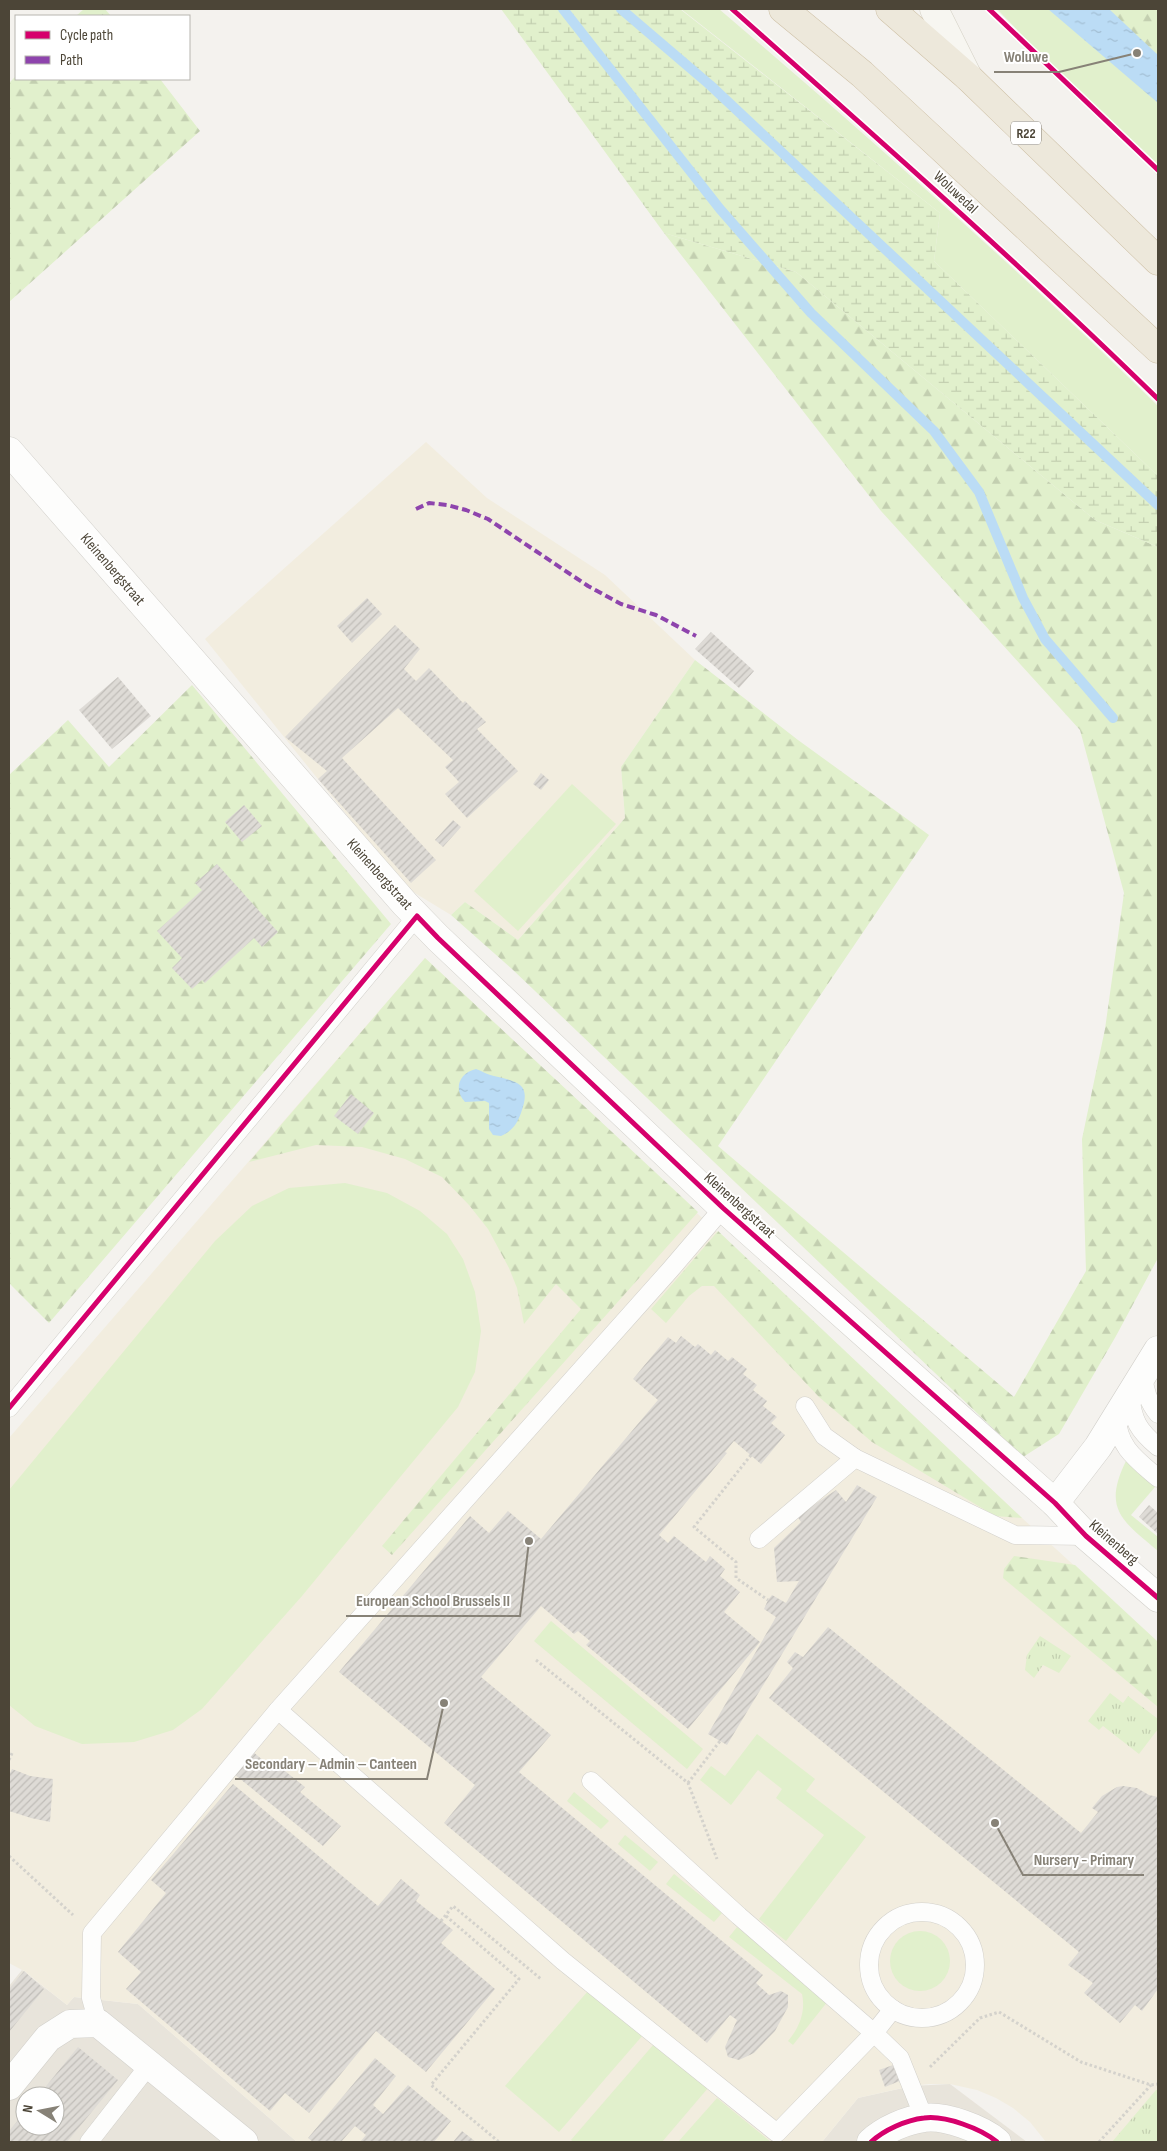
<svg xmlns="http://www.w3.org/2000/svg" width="1167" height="2151" font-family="'Sofia Sans Condensed',sans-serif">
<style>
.residential{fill:#e8e4db;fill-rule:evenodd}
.education{fill:#f2eddf}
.green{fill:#e1f0cc}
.forest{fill:url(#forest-firs)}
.wetland{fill:url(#wetland-marsh)}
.park{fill:url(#park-tufts)}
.water{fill:url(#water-ripples)}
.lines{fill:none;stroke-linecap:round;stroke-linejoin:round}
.stream{stroke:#bbdcf5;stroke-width:10}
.building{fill:url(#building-hatch)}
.lane-casing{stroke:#d2d0cb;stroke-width:19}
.street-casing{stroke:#d2d0cb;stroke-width:29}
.secondary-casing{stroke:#d4d0c4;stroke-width:29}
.highway-casing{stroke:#cec0a6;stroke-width:29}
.path{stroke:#d4d2cc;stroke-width:3;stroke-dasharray:2.5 2.5;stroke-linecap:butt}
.lane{stroke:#fdfdfc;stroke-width:18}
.street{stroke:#fdfdfc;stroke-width:28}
.secondary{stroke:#f7f6f1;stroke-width:28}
.highway{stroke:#ede8db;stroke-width:28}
.quiet{stroke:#8e44ad;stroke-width:4;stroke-dasharray:8 4;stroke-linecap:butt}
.cycleway-casing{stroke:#fff;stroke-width:8}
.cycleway{stroke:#d6006c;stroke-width:5}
.labels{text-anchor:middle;stroke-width:4;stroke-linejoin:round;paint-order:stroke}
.shield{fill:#fff;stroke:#827d73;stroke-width:1}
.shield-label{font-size:14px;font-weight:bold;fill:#4c4537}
.street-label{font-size:15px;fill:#4c4537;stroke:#fff}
.leader{fill:none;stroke:#878277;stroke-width:2}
.callout-dot{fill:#878277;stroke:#fff;stroke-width:2}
.callout-label{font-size:16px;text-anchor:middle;font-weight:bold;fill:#878277;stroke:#fff;stroke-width:4;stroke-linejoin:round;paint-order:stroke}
</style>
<defs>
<pattern id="forest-firs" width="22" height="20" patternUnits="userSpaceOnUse" patternTransform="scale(1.25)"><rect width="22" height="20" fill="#e1f0cc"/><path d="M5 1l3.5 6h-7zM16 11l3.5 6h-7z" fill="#c3cfb0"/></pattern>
<pattern id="wetland-marsh" width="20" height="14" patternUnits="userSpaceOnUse" patternTransform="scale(1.25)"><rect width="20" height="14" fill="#e1f0cc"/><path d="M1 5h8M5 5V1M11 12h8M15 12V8" fill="none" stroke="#c3cfb0"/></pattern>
<pattern id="park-tufts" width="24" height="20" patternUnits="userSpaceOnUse" patternTransform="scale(1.25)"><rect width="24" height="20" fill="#e1f0cc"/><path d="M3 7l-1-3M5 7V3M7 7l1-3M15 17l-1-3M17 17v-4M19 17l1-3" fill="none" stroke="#c3cfb0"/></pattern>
<pattern id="water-ripples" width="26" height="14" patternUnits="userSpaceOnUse" patternTransform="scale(1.25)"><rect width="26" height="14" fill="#bbdcf5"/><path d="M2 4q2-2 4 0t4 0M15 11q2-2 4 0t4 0" fill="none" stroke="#a2bed3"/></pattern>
<pattern id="building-hatch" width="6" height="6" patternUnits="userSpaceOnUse" patternTransform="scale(1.25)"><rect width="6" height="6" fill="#dedbd6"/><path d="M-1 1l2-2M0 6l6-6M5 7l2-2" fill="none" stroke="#c0bdb8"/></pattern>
</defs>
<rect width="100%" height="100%" fill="#f4f2ee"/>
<!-- residential -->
<g class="residential">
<path d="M22,1970L67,2005L74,1997L138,2004L297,2142H9V1986ZM25,2096H55V2126H25Z"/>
<polygon points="950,2084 1027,2142 822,2142 858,2098 912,2086"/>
</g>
<!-- education -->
<g class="education">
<polygon points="426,442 487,498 605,575 695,660 621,767 625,818 518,940 465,902 451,915 405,887 205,639"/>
<polygon points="425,958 1022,1518 1158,1642 1158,2142 1046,2142 1030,2122 1013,2108 996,2098 977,2090 950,2084 929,2084 911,2086 858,2098 822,2142 297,2142 138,2004 74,1997 67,2005 24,1971 9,1963 9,1438"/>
</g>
<!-- green -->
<g class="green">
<path d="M681,9H719C869,137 1017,268 1158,406V476L934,261L940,213Z"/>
<polygon points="997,9 1085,9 1158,83 1158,176"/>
<polygon points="572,784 616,824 518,931 474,891"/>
<polygon points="345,1183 387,1193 420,1211 447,1234 463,1259 475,1292 481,1331 475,1372 458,1407 302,1596 202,1709 173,1730 134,1742 82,1744 35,1726 9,1705 9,1490 215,1241 252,1206 289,1188"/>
<path d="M1126,1461L1155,1487L1131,1515L1158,1537V1551C1123,1521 1102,1510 1126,1461Z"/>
<polygon points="551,1621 703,1749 687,1769 534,1641"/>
<polygon points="757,1734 815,1779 806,1791 866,1837 786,1941 759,1919 824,1835 776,1798 782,1789 758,1770 731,1805 700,1780 711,1766 725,1776"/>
<polygon points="574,1792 609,1821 601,1829 567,1801"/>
<polygon points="625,1835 658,1862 650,1871 618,1844"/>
<polygon points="674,1874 722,1913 714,1922 666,1884"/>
<path d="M737,1927L828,2001L793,2045L788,2041C799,2028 806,2012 802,1994L729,1937Z"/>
<circle cx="920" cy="1961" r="30"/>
<polygon points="588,1991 643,2035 559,2132 505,2086"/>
<polygon points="654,2044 708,2088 662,2142 574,2142 571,2140"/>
<polygon points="717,2098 771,2142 678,2142"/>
</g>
<!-- forest -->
<g class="forest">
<polygon points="84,9 105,9 111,16 76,16"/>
<polygon points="1085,9 1158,9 1158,83"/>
<polygon points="16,76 16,79 160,79 200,131 9,302 9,83"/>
<polygon points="664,233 796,272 1095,520 1158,547 1158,1258 1116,1336 1059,1434 1023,1457 512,969 451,915 465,902 518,940 625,818 621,767 695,660 798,740 929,835 718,1146 1014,1397 1086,1271 1082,1139 1105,1029 1124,893 1080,730 881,511"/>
<polygon points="192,685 391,924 49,1323 9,1283 9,775 68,720 109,767"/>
<polygon points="425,958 698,1212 392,1555 382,1546 581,1309 556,1284 524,1324 517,1288 509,1268 488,1229 469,1205 442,1177 405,1159 362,1147 316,1145 249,1162"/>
<polygon points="718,1231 1022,1518 995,1516 872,1442 819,1397 714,1286 702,1286 689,1296 666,1323 651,1309"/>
<polygon points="1014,1556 1075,1565 1158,1642 1158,1707 1003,1578 1004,1569"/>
</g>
<!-- wetland -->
<polygon class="wetland" points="501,9 680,9 940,213 934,261 1158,476 1158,547 1095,520 796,272 664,233"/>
<!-- park -->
<g class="park">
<polygon points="1040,1636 1071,1656 1059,1673 1043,1665 1034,1678 1025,1670 1027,1655"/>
<polygon points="1110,1693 1123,1703 1128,1696 1158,1719 1158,1729 1139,1754 1103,1726 1099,1730 1088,1721"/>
<polygon points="1156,2090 1158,2090 1158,2142 1112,2142"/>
</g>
<!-- water -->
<g class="water">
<polygon points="1048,9 1109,9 1158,55 1158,103"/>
<path d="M476,1069C482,1071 488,1075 494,1076C518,1082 532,1083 521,1113C517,1124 512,1131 501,1136L493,1135L489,1129V1103L485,1101L465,1102C453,1089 459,1073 476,1069Z"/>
</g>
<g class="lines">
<!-- stream -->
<g class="stream">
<polyline points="563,9 720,209 811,313 934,431 979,492 1023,598 1045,639 1113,718"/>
<polyline points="621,9 710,85 1158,505"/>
</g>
</g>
<!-- building -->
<g class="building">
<polygon points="367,598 382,614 352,643 337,626"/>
<polygon points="395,625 420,649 404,669 416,681 429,668 463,703 465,701 486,722 477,729 518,771 467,818 445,794 459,782 445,767 453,760 398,708 342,758 436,860 411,883 318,779 327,771 285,737"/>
<polygon points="711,632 754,671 739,688 695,649"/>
<polygon points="118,677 151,716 112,749 79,710"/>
<polygon points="541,773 549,780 541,790 533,784"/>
<polygon points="244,805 262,826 242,842 225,822"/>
<polygon points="453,820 461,827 443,847 435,840"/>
<polygon points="217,864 278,932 262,947 254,938 205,983 202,980 192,989 172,968 182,958 157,931 202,890 195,883"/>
<polygon points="351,1094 374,1113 358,1134 334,1116"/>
<polygon points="681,1336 695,1347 698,1344 711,1355 715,1350 728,1361 732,1357 747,1369 743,1374 757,1385 753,1390 767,1401 763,1406 777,1417 771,1423 785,1435 761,1464 734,1441 725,1452 727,1453 659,1535 668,1543 674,1536 706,1562 710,1556 725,1569 720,1576 740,1592 724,1612 760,1642 688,1729 586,1645 590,1641 578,1631 574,1634 541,1606 481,1677 551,1735 519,1772 763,1975 756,1983 769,1995 781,1991 788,1995 788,2007 775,2031 754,2053 739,2060 728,2057 725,2047 737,2020 730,2015 707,2043 444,1823 475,1785 339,1672 470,1516 489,1533 508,1511 541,1539 658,1400 633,1379 668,1337 676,1343"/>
<polygon points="857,1485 877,1497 727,1745 708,1734 776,1617 764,1609 768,1600 772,1595 786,1603 799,1581 777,1582 774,1548 801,1522 797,1516 836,1490 846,1502"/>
<polygon points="1149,1505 1158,1513 1158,1534 1139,1517"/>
<polygon points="828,1627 1081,1833 1098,1812 1092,1808 1102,1796 1117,1787 1123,1786 1137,1788 1149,1795 1158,1797 1158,1989 1142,2011 1135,2005 1120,2023 1084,1993 1093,1983 1068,1965 1079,1952 769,1698 793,1668 787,1662 795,1652 803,1657"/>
<polygon points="253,1752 276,1771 280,1767 305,1787 300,1792 341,1826 323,1846 234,1774"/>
<polygon points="12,1769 30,1776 53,1779 50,1822 31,1818 9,1811 9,1775"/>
<polygon points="233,1784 378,1906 401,1879 420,1895 416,1901 453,1930 441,1943 495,1989 426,2072 376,2031 309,2113 285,2093 270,2111 126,1989 141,1972 118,1952 166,1893 151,1880"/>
<polygon points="24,1971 44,1989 9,2032 9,1989"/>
<polygon points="78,2047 118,2080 67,2142 9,2142 9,2131 25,2112 25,2126 55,2126 55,2096 38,2096"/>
<polygon points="375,2058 396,2076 373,2105 383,2114 408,2085 451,2121 434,2142 360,2142 366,2135 355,2126 341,2142 313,2142 308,2138"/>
<polygon points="896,2064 902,2080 885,2087 879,2070"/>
<polygon points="462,2131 476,2142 453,2142"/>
</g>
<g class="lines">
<defs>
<g id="lane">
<polyline points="723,1208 670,1270 278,1710 563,1961 777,2133 874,2033 893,2009"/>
<path d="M1143,1374C1144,1390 1148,1402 1158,1414"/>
<path d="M1130,1395C1133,1421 1138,1430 1158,1447"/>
<polyline points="805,1406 824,1436 855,1458"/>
<polyline points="9,1408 417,916"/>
<path d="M1117,1416C1117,1447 1137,1460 1158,1478"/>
<polyline points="759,1539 855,1458 1015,1535 1086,1536"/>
<polyline points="591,1781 739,1916 874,2033 900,2058 924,2118"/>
<circle cx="922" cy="1965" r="53"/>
<polyline points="98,2023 91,1998 92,1933 278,1710"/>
<polyline points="89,2142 150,2064"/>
</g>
<g id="street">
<polyline points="9,451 405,904 438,938 723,1208 1055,1503 1086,1536 1158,1598"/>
<polyline points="1055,1503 1098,1447 1158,1350"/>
<polyline points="9,2086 48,2038 70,2024 98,2023 244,2142"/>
<path d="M871,2142C884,2130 906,2120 924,2118C945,2115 982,2129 997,2142"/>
</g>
<polyline id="secondary" points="934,9 968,77"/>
<g id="highway">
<polyline points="783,9 862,74 1158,349"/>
<polyline points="890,9 968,77 1158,261"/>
</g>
</defs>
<!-- lane casing -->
<use href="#lane" class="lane-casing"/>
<!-- street casing -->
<use href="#street" class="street-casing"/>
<!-- secondary casing -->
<use href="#secondary" class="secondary-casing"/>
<!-- highway casing -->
<use href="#highway" class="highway-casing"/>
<!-- path -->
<g class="path">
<polyline points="751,1455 694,1527 736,1562 736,1578 768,1600"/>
<polyline points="536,1660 688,1783 717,1859"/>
<polyline points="9,1760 13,1751"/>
<polyline points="688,1783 720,1741"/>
<polyline points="9,1856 73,1915"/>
<polyline points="446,1916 519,1979 431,2085 499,2142"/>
<polyline points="441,1921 453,1906 541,1979"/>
<polyline points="930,2067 980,2018 999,2012 1081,2062 1151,2085 1158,2084"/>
<polyline points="1099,2142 1151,2085"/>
</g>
<!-- lane -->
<use href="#lane" class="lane"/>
<!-- street -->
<use href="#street" class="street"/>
<!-- secondary -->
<use href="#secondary" class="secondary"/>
<!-- highway -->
<use href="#highway" class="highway"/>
<!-- quiet -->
<polyline class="quiet" points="416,509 429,503 447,505 466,510 488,519 588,586 621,604 656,615 696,636"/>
<defs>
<g id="cycleway">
<path d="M732,9C876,137 1020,264 1158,399"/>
<polyline points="989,9 1158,170"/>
<polyline points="9,1408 417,916 438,938 723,1208 1055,1503 1086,1536 1158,1598"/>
<path d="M871,2142C884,2130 906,2120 924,2118C945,2115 982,2129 997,2142"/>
</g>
</defs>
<!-- cycleway casing -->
<use href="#cycleway" class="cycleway-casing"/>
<!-- cycleway -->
<use href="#cycleway" class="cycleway"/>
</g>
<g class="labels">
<!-- shield labels -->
<rect class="shield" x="1011" y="121.5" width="30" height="23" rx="4"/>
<g class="shield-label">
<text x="1026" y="138">R22</text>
</g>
<!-- street labels -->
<g class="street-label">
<text transform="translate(956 192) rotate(43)" y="5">Woluwedal</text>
<text transform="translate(113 569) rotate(49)" y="5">Kleinenbergstraat</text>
<text transform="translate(380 874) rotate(48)" y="5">Kleinenbergstraat</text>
<text transform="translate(740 1205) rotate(42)" y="5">Kleinenbergstraat</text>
<text transform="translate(1114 1542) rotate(41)" y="5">Kleinenberg</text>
</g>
</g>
<!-- callouts -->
<path class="leader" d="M1137 53L1059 72H994M529 1541L520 1616H346M444 1703L427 1779H235M995 1823L1023 1875H1144"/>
<g class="callout-dot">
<circle cx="1137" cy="53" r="5"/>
<circle cx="529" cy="1541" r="5"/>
<circle cx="444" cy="1703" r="5"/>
<circle cx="995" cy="1823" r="5"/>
</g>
<g class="callout-label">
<text x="1026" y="62">Woluwe</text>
<text x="433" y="1606">European School Brussels II</text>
<text x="331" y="1769">Secondary – Admin – Canteen</text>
<text x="1084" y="1865">Nursery - Primary</text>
</g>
<!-- border -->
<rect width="1167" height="2151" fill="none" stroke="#4c4537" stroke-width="20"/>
<!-- legend -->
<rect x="15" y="15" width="175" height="65" fill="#ffffff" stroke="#b7b5af"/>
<rect x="25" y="31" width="25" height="8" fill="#d6006c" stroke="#b7b5af"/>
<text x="60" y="40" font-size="15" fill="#4c4537">Cycle path</text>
<rect x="25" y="56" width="25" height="8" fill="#8e44ad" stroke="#b7b5af"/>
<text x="60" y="65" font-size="15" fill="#4c4537">Path</text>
<!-- north arrow -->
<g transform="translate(40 2111) rotate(280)"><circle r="24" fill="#ffffff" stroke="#b7b5af"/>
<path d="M0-4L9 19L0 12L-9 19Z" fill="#878277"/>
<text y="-8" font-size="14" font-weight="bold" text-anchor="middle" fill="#4c4537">N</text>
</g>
</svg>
